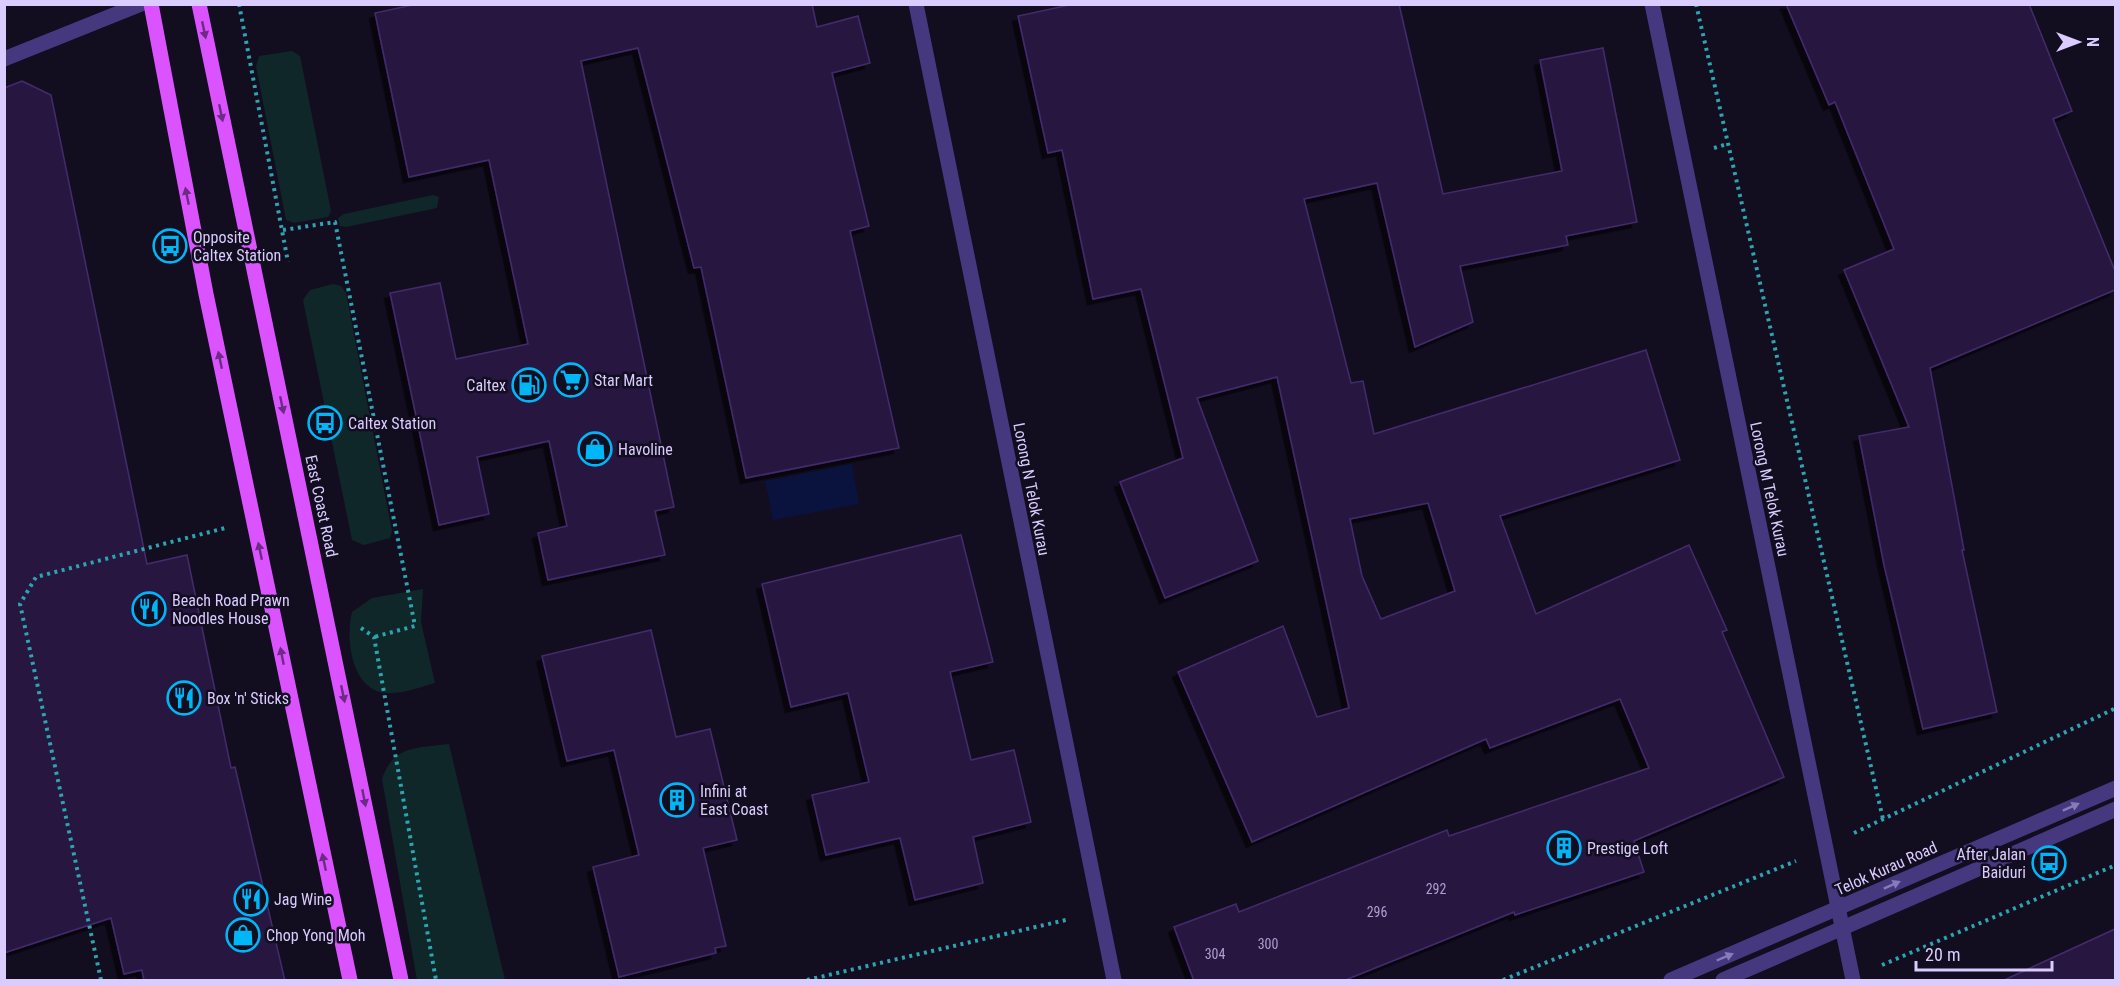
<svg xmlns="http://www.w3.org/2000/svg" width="2120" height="985" font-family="'Roboto Condensed',sans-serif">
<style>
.green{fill:#10272a}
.water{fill:#09133d}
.building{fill:#281941;stroke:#432b6d;stroke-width:1.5;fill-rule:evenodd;filter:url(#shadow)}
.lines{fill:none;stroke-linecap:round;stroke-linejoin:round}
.path{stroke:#2da4b2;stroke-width:4;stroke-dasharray:3 4.5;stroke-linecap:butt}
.minor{stroke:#46387f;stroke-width:15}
.major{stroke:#db53ff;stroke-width:15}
.oneway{fill:#6d2c84}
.oneway2{fill:#897bb9}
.labels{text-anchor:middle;stroke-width:5;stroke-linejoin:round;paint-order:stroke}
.number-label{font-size:14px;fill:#ae9fd0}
.poi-label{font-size:16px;fill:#daccff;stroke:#130d20;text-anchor:start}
.street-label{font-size:16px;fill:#daccff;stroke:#130d20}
</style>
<defs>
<filter id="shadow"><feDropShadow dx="-5.5" dy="5.5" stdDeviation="0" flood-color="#0009"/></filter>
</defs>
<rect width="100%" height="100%" fill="#130d20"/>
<!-- green -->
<g class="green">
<polygon points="292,51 300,56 331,211 328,217 294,223 286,220 256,66 259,56"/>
<polygon points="433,195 439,197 437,208 346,227 340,226 338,218 344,214"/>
<polygon points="333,284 341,286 346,293 392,531 390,538 364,545 352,540 303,300 310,290"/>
<path d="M423,589L421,622L435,683C421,687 405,693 390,693C352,694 345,640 352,612L372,598Z"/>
<path d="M449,744L505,980H417L382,779C393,745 418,748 449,744Z"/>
</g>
<!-- water -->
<polygon class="water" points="852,464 859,504 773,520 765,481"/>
<!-- building -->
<g class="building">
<polygon points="417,4 812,4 817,27 858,16 870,63 832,73 869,226 850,231 899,448 746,478 701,267 694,268 638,48 581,61 674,507 655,511 665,555 548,580 538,533 567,526 549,441 477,457 489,514 439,525 390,293 440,283 456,359 528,344 489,160 409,177 375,13"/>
<path d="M1074,4H1399L1443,194L1562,171L1540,60L1603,48L1637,222L1566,236L1568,245L1460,266L1473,322L1415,347L1377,183L1304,199L1351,383L1363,381L1374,434L1646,350L1680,460L1500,516L1536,614L1689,545L1727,630L1722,632L1784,777L1634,841L1644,872L1515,915L1514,912L1343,981H1194L1174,927L1236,904L1239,912L1447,830L1449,836L1649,768L1620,699L1490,748L1486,739L1252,842L1178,672L1283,626L1317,717L1349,708L1277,377L1197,398L1258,561L1165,598L1120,482L1183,458L1141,289L1093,299L1062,150L1048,153L1018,16ZM1428,503L1455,591L1381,619L1362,576L1350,519Z"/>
<polygon points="1786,4 2029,4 2072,111 2053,119 2115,271 2115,290 1930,368 1964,550 1962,550 1997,712 1923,729 1884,565 1859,436 1909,427 1844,270 1894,249 1835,102 1829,105"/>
<polygon points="22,81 51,95 147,564 187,555 231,768 235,767 285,981 144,981 142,970 124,974 111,918 4,953 4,88"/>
<polygon points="961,535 993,662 950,672 971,760 1014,750 1031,822 973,837 983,883 915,900 900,838 826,855 812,795 869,782 848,693 791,707 762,584"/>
<polygon points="651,630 676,737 710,729 737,840 703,848 726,946 715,948 716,953 619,977 593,867 639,855 614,750 567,761 542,656"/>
<polygon points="2115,929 2115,981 2002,981"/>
</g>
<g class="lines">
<!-- path -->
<g class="path">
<polyline points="239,4 288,262"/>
<polyline points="1696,4 1883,819"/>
<polyline points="1714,148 1727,144"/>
<polyline points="283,230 335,222 415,626 374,637"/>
<polyline points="361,628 374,637 436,980"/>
<polyline points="1854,833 2116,708"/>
<polyline points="1882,965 2116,865"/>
<polyline points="101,980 20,604 36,577 225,528"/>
<polyline points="807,980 1070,919"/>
<polyline points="1503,980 1796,861"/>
</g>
<!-- minor -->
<g class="minor">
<polyline points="916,4 1114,980"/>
<polyline points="1652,4 1853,980"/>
<polyline points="4,59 141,4"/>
<polyline points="1671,980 2116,788"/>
<polyline points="1723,980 2116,809"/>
</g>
<!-- major -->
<g class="major">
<polyline points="151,4 206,294 350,980"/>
<polyline points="199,4 401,980"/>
</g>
</g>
<!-- one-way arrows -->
<defs><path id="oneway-solid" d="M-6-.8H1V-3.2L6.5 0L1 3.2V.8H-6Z" transform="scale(1.5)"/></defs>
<g class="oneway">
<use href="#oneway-solid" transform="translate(204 30) rotate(78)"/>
<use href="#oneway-solid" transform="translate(221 113) rotate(78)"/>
<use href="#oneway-solid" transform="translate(187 196) rotate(-101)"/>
<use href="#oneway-solid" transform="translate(220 360) rotate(-102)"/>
<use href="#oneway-solid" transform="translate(282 405) rotate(78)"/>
<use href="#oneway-solid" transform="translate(260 551) rotate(-102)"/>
<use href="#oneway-solid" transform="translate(282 656) rotate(-101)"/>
<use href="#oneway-solid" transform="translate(343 694) rotate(78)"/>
<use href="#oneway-solid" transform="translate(364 798) rotate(79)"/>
<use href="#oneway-solid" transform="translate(324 862) rotate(-102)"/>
</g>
<g class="oneway2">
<use href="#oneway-solid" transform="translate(2071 807) rotate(-24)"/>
<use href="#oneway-solid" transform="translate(1892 885) rotate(-24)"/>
<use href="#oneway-solid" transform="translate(1725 957) rotate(-23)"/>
</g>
<!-- icons -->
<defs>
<symbol id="bus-ring" viewBox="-11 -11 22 22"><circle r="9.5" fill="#130d20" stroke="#00b6f7" stroke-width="1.5"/><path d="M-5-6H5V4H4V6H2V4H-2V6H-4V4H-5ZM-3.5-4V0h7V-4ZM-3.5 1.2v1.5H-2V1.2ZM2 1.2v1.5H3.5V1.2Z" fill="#00b6f7"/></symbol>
<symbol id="supermarket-ring" viewBox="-11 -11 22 22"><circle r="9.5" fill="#130d20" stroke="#00b6f7" stroke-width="1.5"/><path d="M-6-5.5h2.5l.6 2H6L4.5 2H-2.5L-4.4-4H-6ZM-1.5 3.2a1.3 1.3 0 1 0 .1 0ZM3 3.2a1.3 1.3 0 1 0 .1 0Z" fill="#00b6f7"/></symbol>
<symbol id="fuel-ring" viewBox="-11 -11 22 22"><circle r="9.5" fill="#130d20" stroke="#00b6f7" stroke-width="1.5"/><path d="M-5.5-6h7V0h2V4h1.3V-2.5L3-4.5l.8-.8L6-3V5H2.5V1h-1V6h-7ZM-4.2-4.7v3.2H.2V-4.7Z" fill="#00b6f7"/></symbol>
<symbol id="shop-ring" viewBox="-11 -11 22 22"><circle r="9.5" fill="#130d20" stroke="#00b6f7" stroke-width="1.5"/><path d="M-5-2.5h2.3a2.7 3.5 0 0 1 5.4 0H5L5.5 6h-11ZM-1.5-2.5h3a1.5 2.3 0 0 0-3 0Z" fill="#00b6f7"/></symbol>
<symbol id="restaurant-ring" viewBox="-11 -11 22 22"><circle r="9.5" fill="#130d20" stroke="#00b6f7" stroke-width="1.5"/><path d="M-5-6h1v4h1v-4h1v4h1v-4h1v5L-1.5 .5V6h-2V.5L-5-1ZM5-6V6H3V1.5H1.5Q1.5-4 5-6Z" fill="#00b6f7"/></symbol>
<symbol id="building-ring" viewBox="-11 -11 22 22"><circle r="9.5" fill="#130d20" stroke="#00b6f7" stroke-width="1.5"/><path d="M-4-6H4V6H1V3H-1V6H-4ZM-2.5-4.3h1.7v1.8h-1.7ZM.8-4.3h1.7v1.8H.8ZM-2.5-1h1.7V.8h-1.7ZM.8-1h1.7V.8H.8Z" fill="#00b6f7"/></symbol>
</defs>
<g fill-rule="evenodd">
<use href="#bus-ring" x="151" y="227" width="38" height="38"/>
<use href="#supermarket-ring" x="552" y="361" width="38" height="38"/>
<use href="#fuel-ring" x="510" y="366" width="38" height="38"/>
<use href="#bus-ring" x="306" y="404" width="38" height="38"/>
<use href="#shop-ring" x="576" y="430" width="38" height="38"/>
<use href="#restaurant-ring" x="130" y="590" width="38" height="38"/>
<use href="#restaurant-ring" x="165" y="679" width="38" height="38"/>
<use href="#building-ring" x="658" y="781" width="38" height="38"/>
<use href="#building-ring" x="1545" y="829" width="38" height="38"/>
<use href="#bus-ring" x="2030" y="844" width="38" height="38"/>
<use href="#restaurant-ring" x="232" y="880" width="38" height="38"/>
<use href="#shop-ring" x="224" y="916" width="38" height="38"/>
</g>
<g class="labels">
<!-- number labels -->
<g class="number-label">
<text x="1436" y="894">292</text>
<text x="1377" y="917">296</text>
<text x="1268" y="949">300</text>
<text x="1215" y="959">304</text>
</g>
<!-- poi labels -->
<g class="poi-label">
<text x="193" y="243">Opposite<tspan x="193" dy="18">Caltex Station</tspan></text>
<text x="594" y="386">Star Mart</text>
<text x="506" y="391" text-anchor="end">Caltex</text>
<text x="348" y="429">Caltex Station</text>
<text x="618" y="455">Havoline</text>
<text x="172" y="606">Beach Road Prawn<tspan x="172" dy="18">Noodles House</tspan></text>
<text x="207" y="704">Box 'n' Sticks</text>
<text x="700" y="797">Infini at<tspan x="700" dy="18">East Coast</tspan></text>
<text x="1587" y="854">Prestige Loft</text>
<text x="2026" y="860" text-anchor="end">After Jalan<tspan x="2026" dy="18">Baiduri</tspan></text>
<text x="274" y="905">Jag Wine</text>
<text x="266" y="941">Chop Yong Moh</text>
</g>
<!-- street labels -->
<g class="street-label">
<text transform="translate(1032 489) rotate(79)" y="6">Lorong N Telok Kurau</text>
<text transform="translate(1770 489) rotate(78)" y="6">Lorong M Telok Kurau</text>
<text transform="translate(322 506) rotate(78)" y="6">East Coast Road</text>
<text transform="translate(1886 868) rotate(-24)" y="6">Telok Kurau Road</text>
</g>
</g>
<!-- border -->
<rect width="2120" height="985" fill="none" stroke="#daccff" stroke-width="12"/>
<!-- north arrow -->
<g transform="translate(2078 42) rotate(90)" stroke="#130d20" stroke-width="4.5" paint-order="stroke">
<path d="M0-4.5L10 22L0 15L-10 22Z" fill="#daccff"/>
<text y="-9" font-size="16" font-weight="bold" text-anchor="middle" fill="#daccff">N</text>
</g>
<!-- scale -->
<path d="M1916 961v9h136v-9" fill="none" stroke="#daccff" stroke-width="3"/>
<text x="1925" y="961" font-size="18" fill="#daccff" stroke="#130d20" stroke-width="4.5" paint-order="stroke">20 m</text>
</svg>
